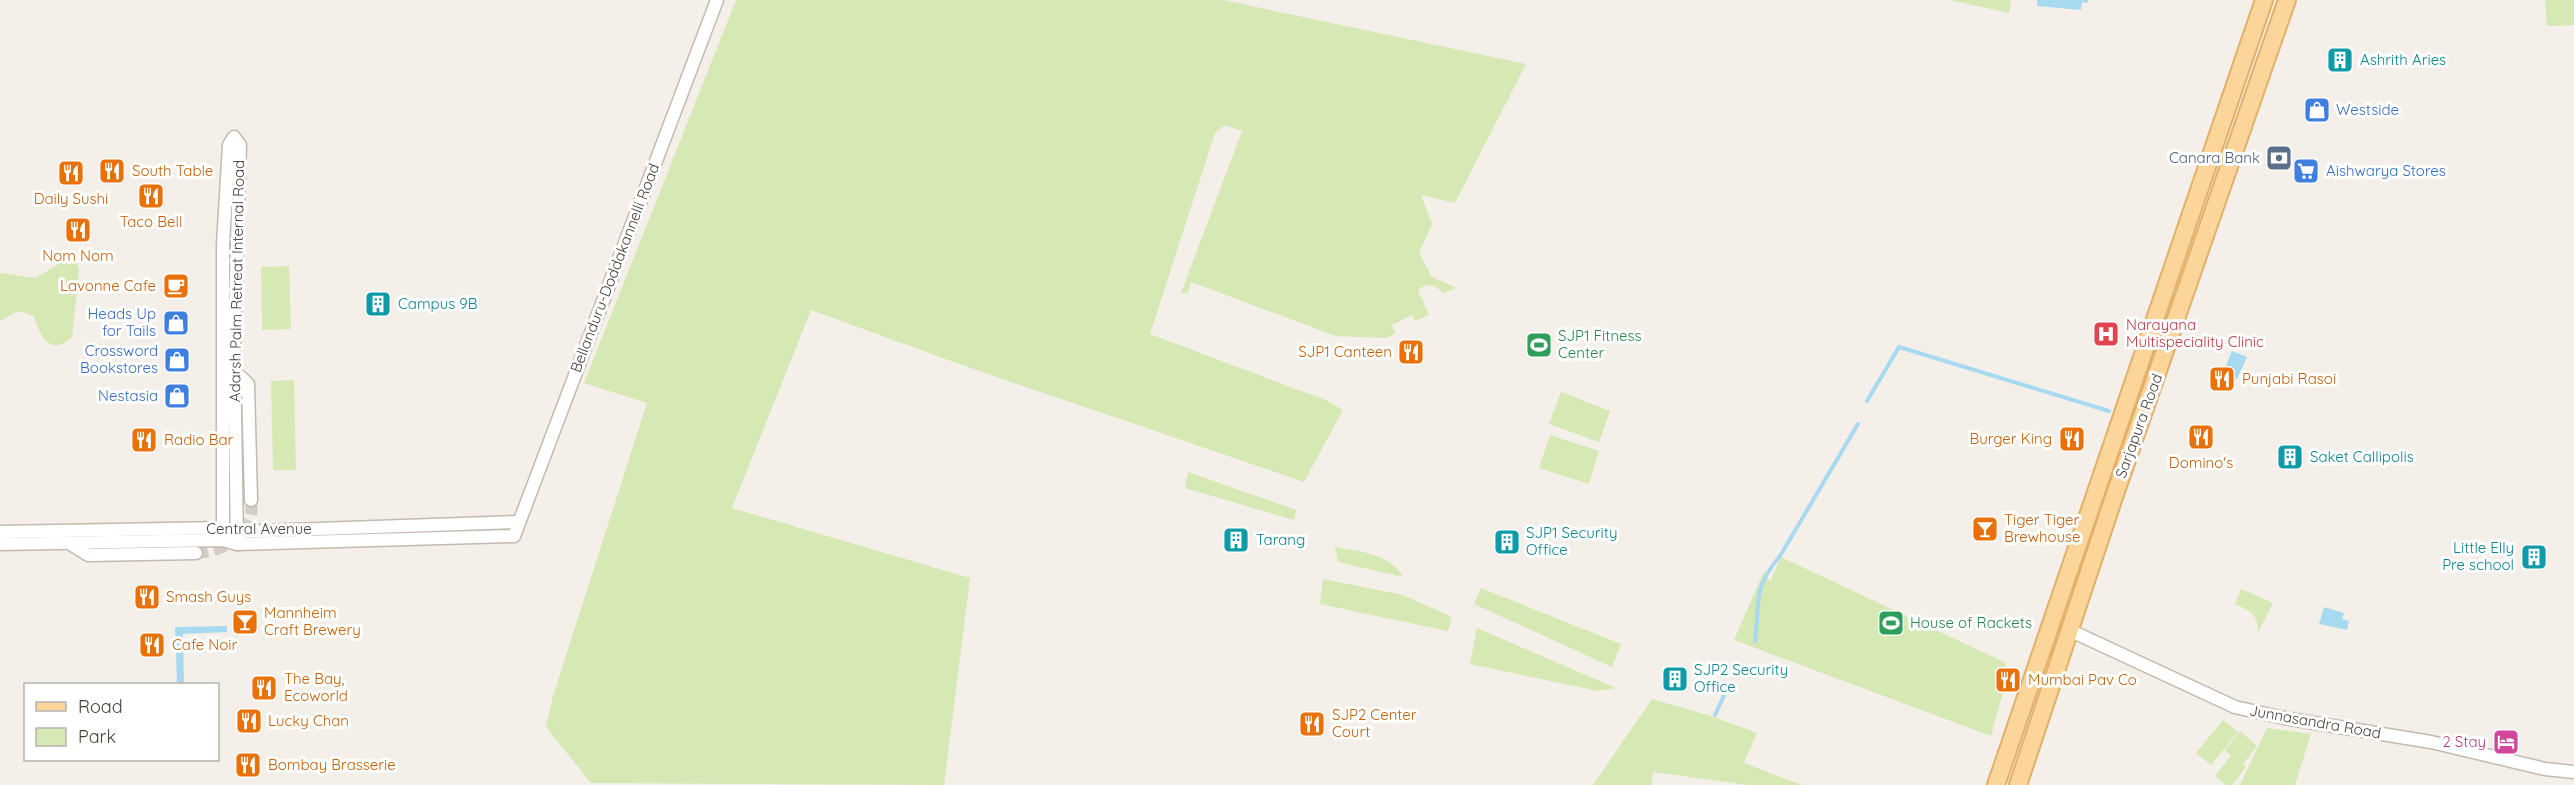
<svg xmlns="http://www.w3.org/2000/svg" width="2574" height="785" font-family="Quicksand,sans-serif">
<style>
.green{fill:#d6e8b3}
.water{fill:#a7daf0}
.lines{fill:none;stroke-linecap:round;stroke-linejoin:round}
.stream{stroke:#a7daf0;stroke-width:4}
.tertiary-tunnel{stroke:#d2cdc6;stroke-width:12;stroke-dasharray:12 6;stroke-linecap:butt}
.tertiary-casing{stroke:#c3b9af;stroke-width:15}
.primary-casing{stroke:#e2b06a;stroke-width:20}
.tertiary{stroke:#fff;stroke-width:12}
.primary{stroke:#fcd59a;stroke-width:16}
.labels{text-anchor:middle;stroke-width:6;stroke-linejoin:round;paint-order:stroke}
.culture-label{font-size:15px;fill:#0d838f;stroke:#fff;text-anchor:start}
.shop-label{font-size:15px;fill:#366cbe;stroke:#fff;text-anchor:end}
.service-label{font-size:15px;fill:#4e5e75;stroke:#fff;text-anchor:end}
.food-label{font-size:15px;fill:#c56008;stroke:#fff;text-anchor:start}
.street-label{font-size:15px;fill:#484038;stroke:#fff}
.health-label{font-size:15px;fill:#be3a42;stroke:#fff;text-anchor:start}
.leisure-label{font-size:15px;fill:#27864d;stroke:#fff;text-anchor:start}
.hotel-label{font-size:15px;fill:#b23c85;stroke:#fff;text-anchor:end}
</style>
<rect width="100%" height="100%" fill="#f4f0e9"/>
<!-- green -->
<g class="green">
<polygon points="736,0 1223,0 1526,64 1455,203 1421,195 1432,224 1419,253 1432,277 1457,288 1444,293 1434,286 1425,285 1418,290 1429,315 1415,321 1412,315 1392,325 1395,333 1386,338 1336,336 1191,282 1188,293 1181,293 1242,131 1225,125 1215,133 1150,334 1328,401 1343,410 1304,482 962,365 811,310 732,508 970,578 944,785 591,783 546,727 553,696 647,403 584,383"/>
<polygon points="1950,0 2011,0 2009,13"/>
<polygon points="2545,0 2574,0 2574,25 2547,26"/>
<path d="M67,259L77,263L79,271L72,337C50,358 39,334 34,316L18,311L0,321V273L36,278Z"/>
<polygon points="289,266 291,329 262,330 261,267"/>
<polygon points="294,380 296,470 273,470 271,381"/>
<polygon points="1561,392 1610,411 1599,442 1549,424"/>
<polygon points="1550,435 1599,451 1589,484 1539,468"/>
<polygon points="1188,472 1296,510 1294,520 1185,488"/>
<path d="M1335,547C1361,552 1389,553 1403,577L1338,562Z"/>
<polygon points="1781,557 2006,663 2005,685 1991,736 1734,640 1764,571 1770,582"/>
<polygon points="1323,579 1403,595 1452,617 1448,631 1320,604"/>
<polygon points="1481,588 1621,644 1612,667 1474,604"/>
<path d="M2241,589L2273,603L2258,633C2258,614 2251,611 2235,604Z"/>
<polygon points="1477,628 1616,688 1598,691 1470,664"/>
<polygon points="1652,699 1711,716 1757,733 1744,763 1802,785 1748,785 1653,772 1651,785 1593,785"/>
<polygon points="2223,720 2238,732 2211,765 2196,753"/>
<polygon points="2267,728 2311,734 2295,785 2240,785"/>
<polygon points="2240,731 2257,746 2243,764 2246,767 2232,785 2226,785 2215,776 2231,756 2225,750"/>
</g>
<!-- water -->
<g class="water">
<polygon points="2037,0 2088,0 2088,3 2082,2 2081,10 2037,6"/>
<polygon points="2232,351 2247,357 2237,379 2223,373"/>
<polygon points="2324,607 2344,613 2342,619 2349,621 2347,630 2319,624"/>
<polygon points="227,626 227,632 183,634 184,684 177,684 175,627"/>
</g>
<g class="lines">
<!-- stream -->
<g class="stream">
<polyline points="1867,401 1899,347 2109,411"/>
<path d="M1755,641C1760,602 1752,589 1780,556L1858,424"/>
<polyline points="1715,715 1728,687"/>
</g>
<!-- tertiary-tunnel -->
<path class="tertiary-tunnel" d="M196,553C227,551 256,532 251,500"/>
<defs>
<g id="tertiary">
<polyline points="235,372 248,384 251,500"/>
<polyline points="0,532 223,528 236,532 518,522"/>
<polyline points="223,540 223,244 229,145 234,137 240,145 234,345 237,544"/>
<polyline points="69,543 88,555 196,553"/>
<polyline points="0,544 223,540 237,544 514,536 717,0"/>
<polyline points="2069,630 2235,707 2284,718 2431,742 2545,769 2574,772"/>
</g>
<g id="primary">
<polyline points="1996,785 2264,0"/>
<polyline points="2018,785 2113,500 2287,0"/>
</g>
</defs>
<!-- tertiary casing -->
<use href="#tertiary" class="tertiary-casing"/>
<!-- primary casing -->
<use href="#primary" class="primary-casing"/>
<!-- tertiary -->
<use href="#tertiary" class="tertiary"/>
<!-- primary -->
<use href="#primary" class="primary"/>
</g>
<!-- icons -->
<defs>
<symbol id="building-square" viewBox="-11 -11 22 22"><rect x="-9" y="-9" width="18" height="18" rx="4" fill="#0f9aa8" stroke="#fff"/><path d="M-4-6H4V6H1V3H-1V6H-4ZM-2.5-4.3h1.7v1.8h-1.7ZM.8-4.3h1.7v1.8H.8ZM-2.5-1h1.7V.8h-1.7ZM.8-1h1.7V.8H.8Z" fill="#fff"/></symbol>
<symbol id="shop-square" viewBox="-11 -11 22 22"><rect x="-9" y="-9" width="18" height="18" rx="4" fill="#3f7fe0" stroke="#fff"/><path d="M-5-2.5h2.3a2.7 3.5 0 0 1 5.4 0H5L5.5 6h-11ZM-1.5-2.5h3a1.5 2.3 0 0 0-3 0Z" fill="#fff"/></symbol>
<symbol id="bank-square" viewBox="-11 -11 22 22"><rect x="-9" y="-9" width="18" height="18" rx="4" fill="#5c6f8a" stroke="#fff"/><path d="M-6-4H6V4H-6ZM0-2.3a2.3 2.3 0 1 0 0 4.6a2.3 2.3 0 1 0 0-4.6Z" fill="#fff"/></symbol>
<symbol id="restaurant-square" viewBox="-11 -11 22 22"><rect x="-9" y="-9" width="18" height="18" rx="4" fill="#e8710a" stroke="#fff"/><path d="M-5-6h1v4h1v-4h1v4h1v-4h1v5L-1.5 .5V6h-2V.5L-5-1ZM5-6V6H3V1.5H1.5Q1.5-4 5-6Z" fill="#fff"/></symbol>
<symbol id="supermarket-square" viewBox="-11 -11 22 22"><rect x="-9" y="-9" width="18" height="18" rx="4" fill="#3f7fe0" stroke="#fff"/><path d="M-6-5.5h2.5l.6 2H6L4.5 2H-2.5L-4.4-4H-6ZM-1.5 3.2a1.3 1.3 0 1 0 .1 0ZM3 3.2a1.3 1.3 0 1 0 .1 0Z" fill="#fff"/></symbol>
<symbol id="cafe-square" viewBox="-11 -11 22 22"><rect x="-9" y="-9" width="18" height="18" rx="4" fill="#e8710a" stroke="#fff"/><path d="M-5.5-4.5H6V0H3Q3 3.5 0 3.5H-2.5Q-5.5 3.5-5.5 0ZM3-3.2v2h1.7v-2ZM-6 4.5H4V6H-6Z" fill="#fff"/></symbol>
<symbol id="hospital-square" viewBox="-11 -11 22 22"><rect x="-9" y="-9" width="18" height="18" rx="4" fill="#e0444e" stroke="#fff"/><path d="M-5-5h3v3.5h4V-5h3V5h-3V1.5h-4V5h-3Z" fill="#fff"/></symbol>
<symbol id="stadium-square" viewBox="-11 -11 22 22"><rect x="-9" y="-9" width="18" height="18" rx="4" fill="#2e9e5b" stroke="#fff"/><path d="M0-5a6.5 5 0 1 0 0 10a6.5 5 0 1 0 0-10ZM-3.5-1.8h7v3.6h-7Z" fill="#fff"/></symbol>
<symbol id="bar-square" viewBox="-11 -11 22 22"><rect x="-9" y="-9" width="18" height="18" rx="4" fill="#e8710a" stroke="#fff"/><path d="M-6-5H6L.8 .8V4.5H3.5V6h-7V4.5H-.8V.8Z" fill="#fff"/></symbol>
<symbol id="hotel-square" viewBox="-11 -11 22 22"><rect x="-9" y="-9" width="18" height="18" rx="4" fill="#d1479c" stroke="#fff"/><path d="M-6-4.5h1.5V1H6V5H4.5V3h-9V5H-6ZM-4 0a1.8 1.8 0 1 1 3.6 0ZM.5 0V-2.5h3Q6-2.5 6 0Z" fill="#fff"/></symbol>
</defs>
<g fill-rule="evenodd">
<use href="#building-square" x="2325" y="45" width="30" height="30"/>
<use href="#shop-square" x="2302" y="95" width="30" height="30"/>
<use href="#bank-square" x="2264" y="143" width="30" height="30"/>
<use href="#restaurant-square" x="97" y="156" width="30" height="30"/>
<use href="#supermarket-square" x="2291" y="156" width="30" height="30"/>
<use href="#restaurant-square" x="56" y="158" width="30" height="30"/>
<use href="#restaurant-square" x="136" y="181" width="30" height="30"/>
<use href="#restaurant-square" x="63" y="215" width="30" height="30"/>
<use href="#cafe-square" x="161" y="271" width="30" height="30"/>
<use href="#building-square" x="363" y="289" width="30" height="30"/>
<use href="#shop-square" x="161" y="308" width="30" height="30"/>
<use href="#hospital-square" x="2091" y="319" width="30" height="30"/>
<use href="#stadium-square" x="1524" y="330" width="30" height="30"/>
<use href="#restaurant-square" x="1396" y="337" width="30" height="30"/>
<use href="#shop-square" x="162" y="345" width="30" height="30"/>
<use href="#restaurant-square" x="2207" y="364" width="30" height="30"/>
<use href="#shop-square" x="162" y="381" width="30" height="30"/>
<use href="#restaurant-square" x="2186" y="422" width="30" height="30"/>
<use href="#restaurant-square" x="2057" y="424" width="30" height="30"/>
<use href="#restaurant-square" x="129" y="425" width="30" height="30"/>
<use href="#building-square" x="2275" y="442" width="30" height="30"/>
<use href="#bar-square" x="1970" y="514" width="30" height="30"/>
<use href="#building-square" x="1221" y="525" width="30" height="30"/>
<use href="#building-square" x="1492" y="527" width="30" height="30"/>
<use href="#building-square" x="2519" y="542" width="30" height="30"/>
<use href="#restaurant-square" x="132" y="582" width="30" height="30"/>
<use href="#bar-square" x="230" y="607" width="30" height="30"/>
<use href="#stadium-square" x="1876" y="608" width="30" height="30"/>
<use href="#restaurant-square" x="137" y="630" width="30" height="30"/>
<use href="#building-square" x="1660" y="664" width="30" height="30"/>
<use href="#restaurant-square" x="1993" y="665" width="30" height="30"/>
<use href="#restaurant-square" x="249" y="673" width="30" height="30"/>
<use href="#restaurant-square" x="234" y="706" width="30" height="30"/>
<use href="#restaurant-square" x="1297" y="709" width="30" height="30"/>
<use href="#hotel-square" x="2491" y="727" width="30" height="30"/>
<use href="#restaurant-square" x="233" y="750" width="30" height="30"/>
</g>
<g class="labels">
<!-- culture labels -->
<g class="culture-label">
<text x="2360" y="65">Ashrith Aries</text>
<text x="398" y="309">Campus 9B</text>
<text x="2310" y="462">Saket Callipolis</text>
<text x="1526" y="538">SJP1 Security<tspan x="1526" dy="17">Office</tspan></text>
<text x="1256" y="545">Tarang</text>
<text x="2514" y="553" text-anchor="end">Little Elly<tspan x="2514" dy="17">Pre school</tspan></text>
<text x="1694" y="675">SJP2 Security<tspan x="1694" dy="17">Office</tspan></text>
</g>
<!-- shop labels -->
<g class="shop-label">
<text x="2336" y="115" text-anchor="start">Westside</text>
<text x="2326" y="176" text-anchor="start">Aishwarya Stores</text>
<text x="156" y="319">Heads Up<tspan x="156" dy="17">for Tails</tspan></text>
<text x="158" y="356">Crossword<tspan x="158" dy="17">Bookstores</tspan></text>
<text x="158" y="401">Nestasia</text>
</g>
<!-- service labels -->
<g class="service-label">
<text x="2260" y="163">Canara Bank</text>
</g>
<!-- food labels -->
<g class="food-label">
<text x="132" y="176">South Table</text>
<text x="71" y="204" text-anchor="middle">Daily Sushi</text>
<text x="151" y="227" text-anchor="middle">Taco Bell</text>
<text x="78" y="261" text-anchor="middle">Nom Nom</text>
<text x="156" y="291" text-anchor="end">Lavonne Cafe</text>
<text x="1392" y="357" text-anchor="end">SJP1 Canteen</text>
<text x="2242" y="384">Punjabi Rasoi</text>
<text x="2052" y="444" text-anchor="end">Burger King</text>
<text x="164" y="445">Radio Bar</text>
<text x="2201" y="468" text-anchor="middle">Domino's</text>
<text x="2004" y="525">Tiger Tiger<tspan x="2004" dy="17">Brewhouse</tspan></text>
<text x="166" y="602">Smash Guys</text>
<text x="264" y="618">Mannheim<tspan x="264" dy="17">Craft Brewery</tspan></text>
<text x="172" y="650">Cafe Noir</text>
<text x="284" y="684">The Bay,<tspan x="284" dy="17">Ecoworld</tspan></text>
<text x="2028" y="685">Mumbai Pav Co</text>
<text x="1332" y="720">SJP2 Center<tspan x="1332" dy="17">Court</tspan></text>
<text x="268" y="726">Lucky Chan</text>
<text x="268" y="770">Bombay Brasserie</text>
</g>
<!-- street labels -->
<g class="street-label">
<text transform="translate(615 268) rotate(-69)" y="5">Bellanduru-Doddakannelli Road</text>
<text transform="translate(237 281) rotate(-89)" y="5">Adarsh Palm Retreat Internal Road</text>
<text transform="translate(2139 426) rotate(-70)" y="5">Sarjapura Road</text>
<text x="259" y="534">Central Avenue</text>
<text transform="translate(2315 722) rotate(10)" y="5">Junnasandra Road</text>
</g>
<!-- health labels -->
<g class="health-label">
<text x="2126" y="330">Narayana<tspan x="2126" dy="17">Multispeciality Clinic</tspan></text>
</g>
<!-- leisure labels -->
<g class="leisure-label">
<text x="1558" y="341">SJP1 Fitness<tspan x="1558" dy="17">Center</tspan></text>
<text x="1910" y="628">House of Rackets</text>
</g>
<!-- hotel labels -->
<g class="hotel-label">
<text x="2486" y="747">2 Stay</text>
</g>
</g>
<!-- legend -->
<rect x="24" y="683" width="195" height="78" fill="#ffffff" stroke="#b6b3af" stroke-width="1.5"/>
<rect x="36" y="702" width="30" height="9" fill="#fcd59a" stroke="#b6b3af" stroke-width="1.5"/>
<text x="78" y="713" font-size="18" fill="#484038">Road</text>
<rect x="36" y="728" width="30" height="18" fill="#d6e8b3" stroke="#b6b3af" stroke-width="1.5"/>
<text x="78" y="743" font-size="18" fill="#484038">Park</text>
</svg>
